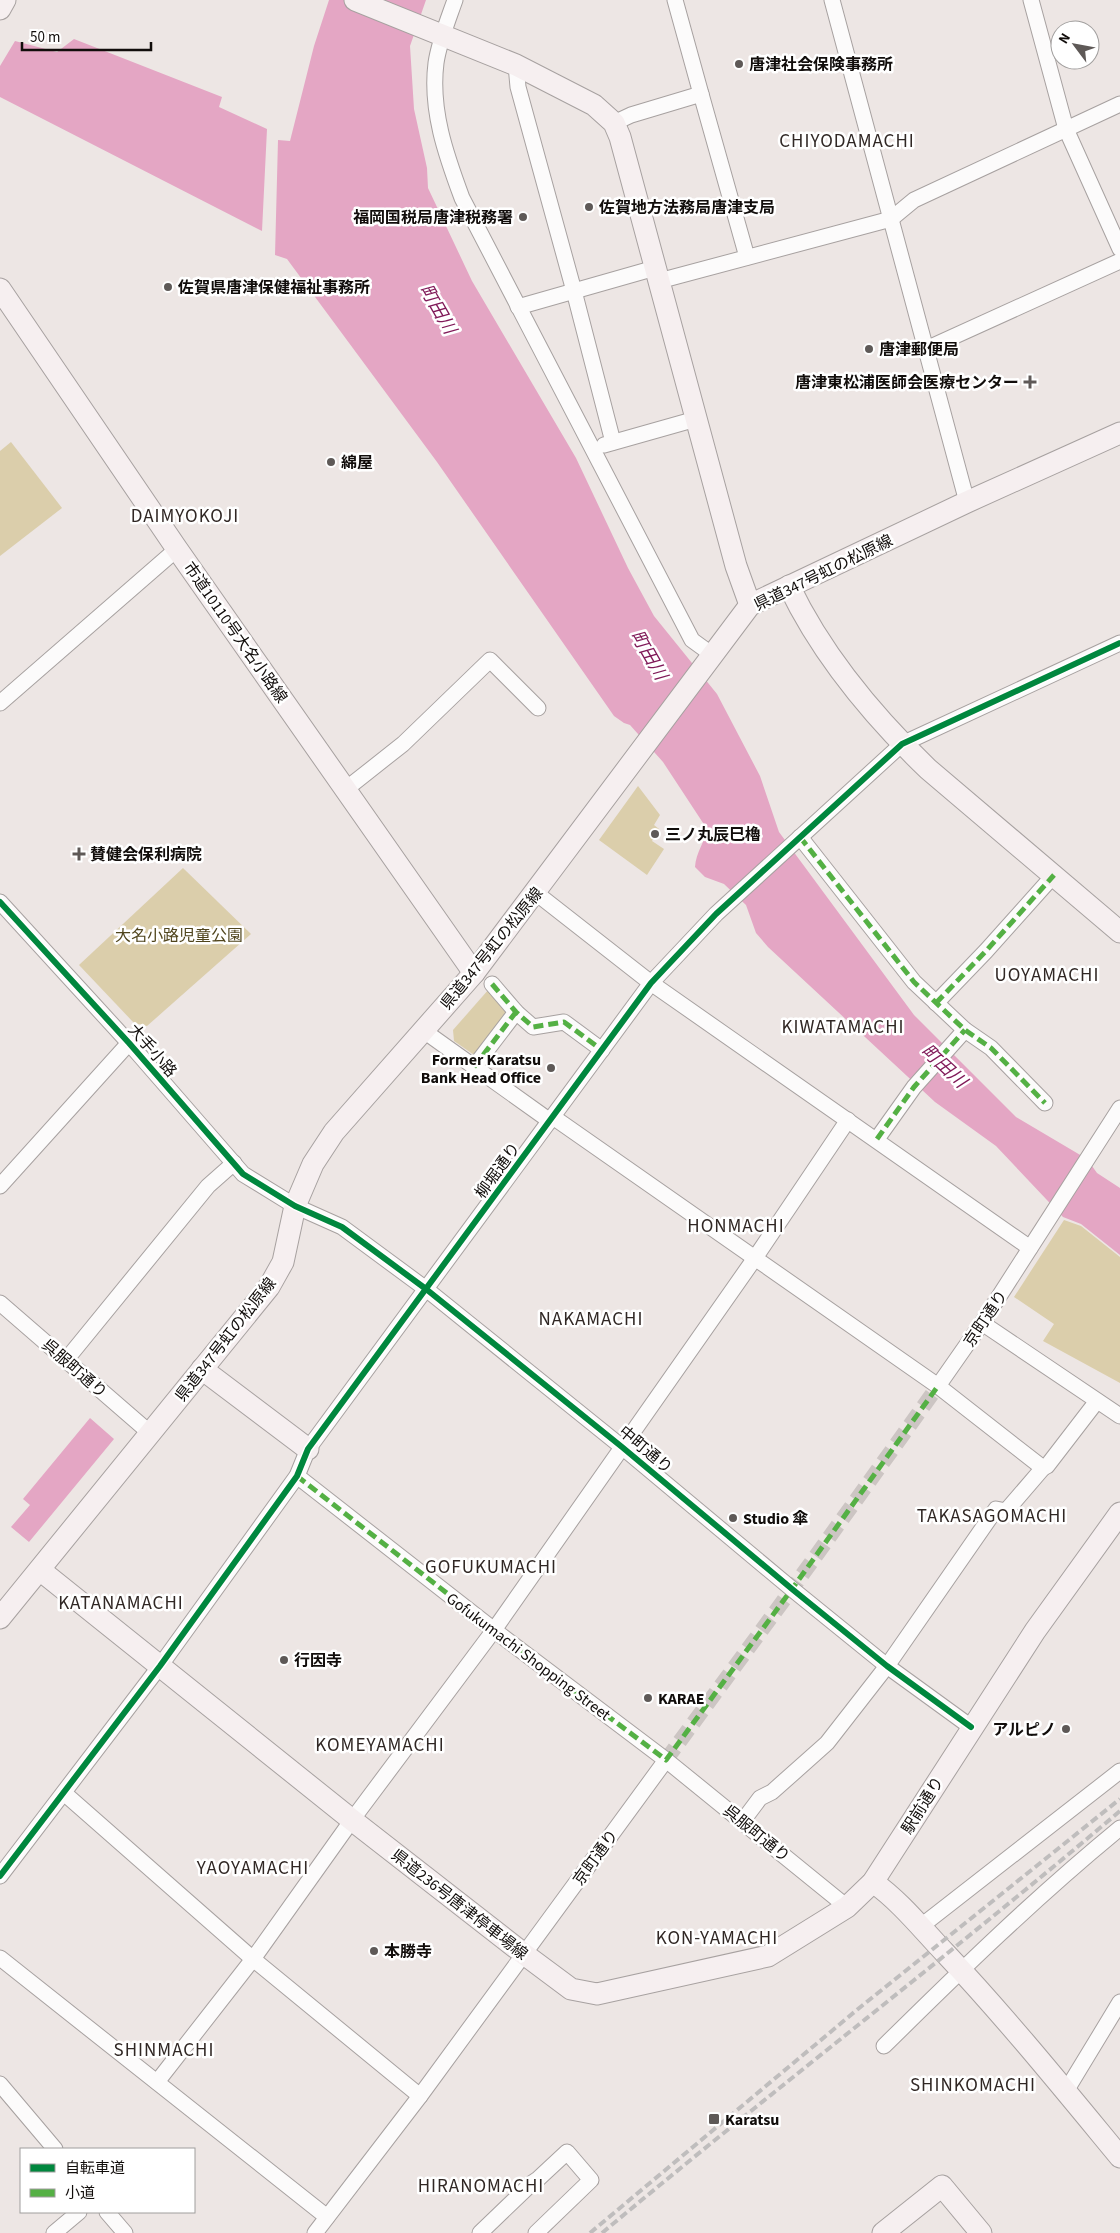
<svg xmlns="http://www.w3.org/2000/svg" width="1120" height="2233" font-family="'Source Sans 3','Noto Sans JP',sans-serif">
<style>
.green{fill:#dbceab}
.water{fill:#e4a6c4}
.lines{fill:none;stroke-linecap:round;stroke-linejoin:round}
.street-tunnel{stroke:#ccc5c3;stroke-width:15;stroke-dasharray:15 8;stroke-linecap:butt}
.street-casing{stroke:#a7a1a0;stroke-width:17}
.secondary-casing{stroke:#a7a1a0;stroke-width:23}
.street{stroke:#fcfbfb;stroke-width:15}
.secondary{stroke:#f6eff0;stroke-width:21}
.rail{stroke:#bfbdbd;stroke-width:4;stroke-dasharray:8 4;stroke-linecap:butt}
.quiet{stroke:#54b044;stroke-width:5;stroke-dasharray:10 5;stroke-linecap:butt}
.cycleway-casing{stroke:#fff;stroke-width:9}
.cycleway{stroke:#00873e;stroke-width:6}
.poi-dot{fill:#5e5957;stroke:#fff;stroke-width:2}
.labels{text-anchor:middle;stroke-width:5;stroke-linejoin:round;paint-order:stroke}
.poi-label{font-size:16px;font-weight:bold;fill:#110d0b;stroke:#fff;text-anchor:start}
.street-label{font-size:16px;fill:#110d0b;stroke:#fff}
.park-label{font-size:16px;fill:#50451d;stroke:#fff}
.water-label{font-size:18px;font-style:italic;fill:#801a59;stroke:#fff}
.quarter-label{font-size:19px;letter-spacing:1px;fill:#302724;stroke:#fff}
</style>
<rect width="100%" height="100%" fill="#ede6e4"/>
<!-- green -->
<g class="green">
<polygon points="11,442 62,508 0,556 0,451"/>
<polygon points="638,786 660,815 654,825 659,829 652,841 664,849 647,875 599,840"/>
<polygon points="183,868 251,934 147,1026 134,1023 79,965"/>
<polygon points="489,989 510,1011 477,1057 454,1041 453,1030"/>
<polygon points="1064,1220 1081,1226 1120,1257 1120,1383 1043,1341 1054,1324 1014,1297"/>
</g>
<!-- water -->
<g class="water">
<path d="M329,0H426L410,46L414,109L427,168L428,188L472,281L576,458L628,568L654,616L717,694L760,776L779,832L914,1015L1016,1117L1087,1159L1097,1173L1120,1188V1255L1081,1224L1063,1217L996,1146L935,1102L768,947L756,933L746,905L724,884L705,877L695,867C696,852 705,842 707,829L663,762L630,725L624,723L614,716L437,462L287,259L275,255L278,140L290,141L314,46Z"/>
<polygon points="74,39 222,97 219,107 267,129 262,231 0,97 0,66 15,41 57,52"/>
<polygon points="90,1418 114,1439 29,1542 11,1527 30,1505 23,1499"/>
</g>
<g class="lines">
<!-- street-tunnel -->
<polyline class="street-tunnel" points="666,1760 792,1589 938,1386"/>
<defs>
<g id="street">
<path d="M455,0C448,20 439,42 436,63C430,110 446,155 462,198L692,640L714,656"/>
<polyline points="832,0 967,502"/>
<polyline points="1031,0 1066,129 1120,249"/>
<polyline points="516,65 518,87 574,291 613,442"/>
<polyline points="701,94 747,257"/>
<polyline points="614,123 631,115 701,94 675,0"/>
<polyline points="659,281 891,219 914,200 1120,104"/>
<polyline points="518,307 655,268"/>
<polyline points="924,350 1120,261"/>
<polyline points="604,445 696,419"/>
<polyline points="0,703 177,549"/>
<polyline points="346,789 403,744 490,660 538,708"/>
<polyline points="800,837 914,982 965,1030 991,1048 1045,1103"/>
<polyline points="536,893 651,983 1030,1248"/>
<polyline points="0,902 129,1043 243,1174 295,1206 342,1227 426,1289 622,1447 792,1589 887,1666 971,1727"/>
<polyline points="492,984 516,1012 533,1027 564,1022 602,1050"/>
<polyline points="936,1003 986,951 1054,875"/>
<polyline points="424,1031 550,1121"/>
<polyline points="474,1067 516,1012"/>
<polyline points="553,1117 938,1386 1043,1468 1047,1466 1097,1401"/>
<polyline points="877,1139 914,1087 965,1030"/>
<polyline points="0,1186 129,1043"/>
<polyline points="0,1303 150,1433"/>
<polyline points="982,1323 1120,1416"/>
<polyline points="66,1360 208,1186 234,1163"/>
<polyline points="938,1386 982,1323 1120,1108"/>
<polyline points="297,1476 494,1630 666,1760 847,1907"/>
<polyline points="64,1793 253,1959 420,2096"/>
<polyline points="742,1822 760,1798 772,1792 827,1743 887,1666 996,1509 1006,1511 1043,1468"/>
<polyline points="0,1876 160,1666 297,1476 308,1449 651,983 716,914 902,744 1120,643"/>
<polyline points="920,1927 1120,1771"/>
<polyline points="0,1958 327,2217"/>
<path d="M884,2046C960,1971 1037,1896 1120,1828"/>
<polyline points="157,2082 253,1959 352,1820 494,1630 755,1258 848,1120"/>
<polyline points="0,2084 55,2149"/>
<polyline points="1066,2091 1120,2002"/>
<polyline points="107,2212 125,2233"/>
<polyline points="54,2233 79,2212"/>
<polyline points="315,2233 420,2096 666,1760"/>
<polyline points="480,2233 532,2183 538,2179 567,2152 591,2180 536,2233"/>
</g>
<g id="secondary">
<polyline points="355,0 516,65 594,105 614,123 620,137 736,566 750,605"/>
<polyline points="0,9 5,0"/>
<polyline points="0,289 177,549 474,973"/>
<path d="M789,586C822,655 873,716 928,769L1120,932"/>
<polyline points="202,1369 308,1449"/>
<polyline points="40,1570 352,1820 524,1954 571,1989 597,1994 768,1956 847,1907 873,1882 1035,1631 1120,1513"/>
<polyline points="0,1618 269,1287 283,1262 295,1206 313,1164 334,1132 474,973 750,605 967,502 1120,433"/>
<path d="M873,1882C901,1902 922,1929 946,1954C1007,2019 1063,2088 1120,2157"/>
<polyline points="883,2233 942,2186 981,2233"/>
</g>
</defs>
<!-- street casing -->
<use href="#street" class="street-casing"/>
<!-- secondary casing -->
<use href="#secondary" class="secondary-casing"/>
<!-- street -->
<use href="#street" class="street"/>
<!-- secondary -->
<use href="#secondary" class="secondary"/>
<!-- rail -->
<g class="rail">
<polyline points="590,2233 858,2009 1120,1799"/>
<path d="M602,2233C773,2090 950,1955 1120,1811"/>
</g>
<!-- quiet -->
<g class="quiet">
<polyline points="800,837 914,982 965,1030 991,1048 1045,1103"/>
<polyline points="492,984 516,1012 533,1027 564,1022 602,1050"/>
<polyline points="936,1003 986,951 1054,875"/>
<polyline points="474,1067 516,1012"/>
<polyline points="877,1139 914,1087 965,1030"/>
<polyline points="297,1476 494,1630 666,1760 792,1589 938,1386"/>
</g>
<defs>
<g id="cycleway">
<polyline points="0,902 129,1043 243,1174 295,1206 342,1227 426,1289 622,1447 792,1589 887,1666 971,1727"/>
<polyline points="0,1876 160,1666 297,1476 308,1449 651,983 716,914 902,744 1120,643"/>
</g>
</defs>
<!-- cycleway casing -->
<use href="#cycleway" class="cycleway-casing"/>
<!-- cycleway -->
<use href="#cycleway" class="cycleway"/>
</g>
<!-- markers -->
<g class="poi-dot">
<circle cx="739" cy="64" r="5"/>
<circle cx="589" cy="207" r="5"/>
<circle cx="523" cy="217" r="5"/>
<circle cx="168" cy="287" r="5"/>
<circle cx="869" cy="349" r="5"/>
<path d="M1027.5 374.5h5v5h5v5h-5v5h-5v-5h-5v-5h5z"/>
<circle cx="331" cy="462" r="5"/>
<circle cx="655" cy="834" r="5"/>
<path d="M76.5 846.5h5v5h5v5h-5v5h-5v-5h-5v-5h5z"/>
<circle cx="551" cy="1068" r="5"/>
<circle cx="733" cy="1518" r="5"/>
<circle cx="284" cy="1660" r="5"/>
<circle cx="648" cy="1698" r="5"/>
<circle cx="1066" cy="1729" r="5"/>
<circle cx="374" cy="1951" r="5"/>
<rect x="708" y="2113" width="12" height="12" rx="2.5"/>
</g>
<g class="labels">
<!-- poi labels -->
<g class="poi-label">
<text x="749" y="70">唐津社会保険事務所</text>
<text x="599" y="213">佐賀地方法務局唐津支局</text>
<text x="513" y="223" text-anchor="end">福岡国税局唐津税務署</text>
<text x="178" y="293">佐賀県唐津保健福祉事務所</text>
<text x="879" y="355">唐津郵便局</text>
<text x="1019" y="388" text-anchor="end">唐津東松浦医師会医療センター</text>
<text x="341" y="468">綿屋</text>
<text x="665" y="840">三ノ丸辰巳櫓</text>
<text x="90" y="860">賛健会保利病院</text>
<text x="541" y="1065" text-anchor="end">Former Karatsu<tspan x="541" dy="18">Bank Head Office</tspan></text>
<text x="743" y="1524">Studio 傘</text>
<text x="294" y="1666">行因寺</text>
<text x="658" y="1704">KARAE</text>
<text x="1056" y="1735" text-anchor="end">アルピノ</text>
<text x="384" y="1957">本勝寺</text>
<text x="725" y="2125">Karatsu</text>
</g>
<!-- street labels -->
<g class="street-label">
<text transform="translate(823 572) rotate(-26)" y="6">県道347号虹の松原線</text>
<text transform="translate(236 632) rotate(55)" y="6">市道10110号大名小路線</text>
<text transform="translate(491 948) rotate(-51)" y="6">県道347号虹の松原線</text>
<text transform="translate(153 1050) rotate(49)" y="6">大手小路</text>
<text transform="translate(497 1170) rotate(-54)" y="6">柳堀通り</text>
<text transform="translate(985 1318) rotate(-56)" y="6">京町通り</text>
<text transform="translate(225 1339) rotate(-52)" y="6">県道347号虹の松原線</text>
<text transform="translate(75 1368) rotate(41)" y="6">呉服町通り</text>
<text transform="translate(646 1449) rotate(40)" y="6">中町通り</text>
<text transform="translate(529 1656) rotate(37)" y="6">Gofukumachi Shopping Street</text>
<text transform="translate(922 1805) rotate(-58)" y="6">駅前通り</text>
<text transform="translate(757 1833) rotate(39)" y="6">呉服町通り</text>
<text transform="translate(595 1857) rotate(-54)" y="6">京町通り</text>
<text transform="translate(460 1904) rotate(38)" y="6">県道236号唐津停車場線</text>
</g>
<!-- park labels -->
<g class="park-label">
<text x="179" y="941">大名小路児童公園</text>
</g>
<!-- water labels -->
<g class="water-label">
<text transform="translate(438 309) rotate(60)" y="6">町田川</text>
<text transform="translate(649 655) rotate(60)" y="6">町田川</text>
<text transform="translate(944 1066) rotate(43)" y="6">町田川</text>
</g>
<!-- quarter labels -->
<g class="quarter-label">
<text x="847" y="147">CHIYODAMACHI</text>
<text x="185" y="522">DAIMYOKOJI</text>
<text x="1047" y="981">UOYAMACHI</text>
<text x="843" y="1033">KIWATAMACHI</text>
<text x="736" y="1232">HONMACHI</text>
<text x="591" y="1325">NAKAMACHI</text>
<text x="992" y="1522">TAKASAGOMACHI</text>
<text x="491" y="1573">GOFUKUMACHI</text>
<text x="121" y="1609">KATANAMACHI</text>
<text x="380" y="1751">KOMEYAMACHI</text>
<text x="253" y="1874">YAOYAMACHI</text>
<text x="717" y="1944">KON-YAMACHI</text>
<text x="164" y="2056">SHINMACHI</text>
<text x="973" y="2091">SHINKOMACHI</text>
<text x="481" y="2192">HIRANOMACHI</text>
</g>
</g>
<!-- legend -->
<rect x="20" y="2148" width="175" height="65" fill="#ffffff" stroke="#a09e9d"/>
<rect x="30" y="2164" width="25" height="8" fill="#00873e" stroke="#a09e9d"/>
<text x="65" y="2173" font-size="15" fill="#110d0b">自転車道</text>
<rect x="30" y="2189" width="25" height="8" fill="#54b044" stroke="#a09e9d"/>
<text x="65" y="2198" font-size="15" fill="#110d0b">小道</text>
<!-- north arrow -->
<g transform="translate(1075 45) rotate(302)"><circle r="24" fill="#ffffff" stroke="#a09e9d"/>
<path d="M0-4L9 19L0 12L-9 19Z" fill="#5e5957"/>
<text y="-8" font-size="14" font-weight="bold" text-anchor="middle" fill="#110d0b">N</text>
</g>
<!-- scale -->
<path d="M22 42v8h129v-8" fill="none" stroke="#110d0b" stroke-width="2.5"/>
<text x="30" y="42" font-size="15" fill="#110d0b" stroke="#ffffff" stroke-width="4" paint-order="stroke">50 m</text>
</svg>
